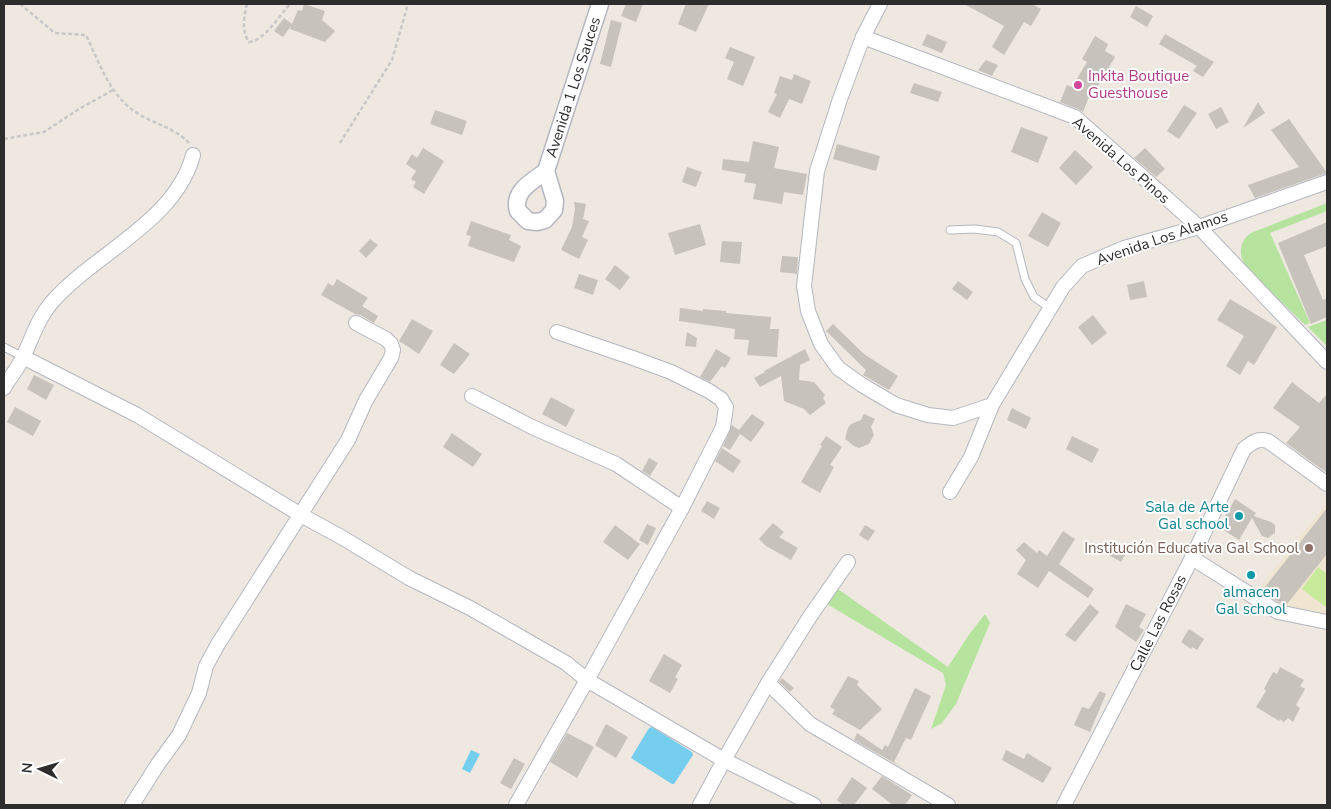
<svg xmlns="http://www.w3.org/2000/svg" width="1331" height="809" font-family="'Nunito Sans',sans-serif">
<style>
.education{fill:#efe5d1}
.green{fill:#b6e49e}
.pitch{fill:#c8ea9b}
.water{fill:#76ceee}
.building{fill:#c7c2bc}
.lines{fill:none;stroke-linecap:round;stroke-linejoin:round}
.service-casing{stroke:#b4b7c0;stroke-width:9}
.minor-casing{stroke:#b4b7c0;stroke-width:16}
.tertiary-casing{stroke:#b4b7c0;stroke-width:19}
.path{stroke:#c8c8c8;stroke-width:2.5;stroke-dasharray:4 2.5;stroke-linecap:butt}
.service{stroke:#fff;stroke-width:7}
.minor{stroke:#fff;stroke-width:14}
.tertiary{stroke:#fff;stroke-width:16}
.hotel-dot{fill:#d1479c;stroke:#fff;stroke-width:2}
.culture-dot{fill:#0f9aa8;stroke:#fff;stroke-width:2}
.education-dot{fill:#8d6e63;stroke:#fff;stroke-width:2}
.labels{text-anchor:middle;stroke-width:4;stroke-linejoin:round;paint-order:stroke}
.hotel-label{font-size:15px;fill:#b23c85;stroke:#fff;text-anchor:start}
.street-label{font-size:15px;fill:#2d2d2d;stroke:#fff}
.culture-label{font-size:15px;fill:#0d838f;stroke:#fff;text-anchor:end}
.education-label{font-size:15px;fill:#785e54;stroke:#fff;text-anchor:end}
</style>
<rect width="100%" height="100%" fill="#eee8e1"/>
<!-- education -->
<polygon class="education" points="1327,503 1327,615 1297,608 1276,609 1255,594"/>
<!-- green -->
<g class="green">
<path d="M1327,203V211L1270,233L1310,323L1305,325L1246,267C1238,255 1239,241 1251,233Z"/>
<polygon points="1327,320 1327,346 1308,327"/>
<polygon points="838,589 948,667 968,636 985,614 990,623 956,704 942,723 931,729 946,685 943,673 827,604"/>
</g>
<!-- pitch -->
<polygon class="pitch" points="1318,567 1327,574 1327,608 1302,589"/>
<!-- water -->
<g class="water">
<polygon points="652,727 692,752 693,755 674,784 672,784 631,758 649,728"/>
<polygon points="471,750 480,754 470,773 462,769"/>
</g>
<!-- building -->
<g class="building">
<polygon points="304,4 325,11 322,20 335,31 325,42 290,29 291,26 283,37 274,31 284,18 292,24 298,10 302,11"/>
<polygon points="626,4 643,4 636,22 621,16"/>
<polygon points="686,4 709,4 696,32 678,24"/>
<polygon points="964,4 1032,4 1041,9 1031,26 1024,22 1004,55 992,47 1004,26"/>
<polygon points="1136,6 1153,16 1147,27 1130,17"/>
<polygon points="611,20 622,23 611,67 600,64"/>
<polygon points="927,34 947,42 942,53 922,45"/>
<polygon points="1165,34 1214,62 1203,77 1193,71 1197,66 1159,44"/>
<polygon points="1095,36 1108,44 1105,51 1115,57 1095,91 1092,89 1083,112 1078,109 1060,102 1067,85 1072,87 1087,62 1082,59"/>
<polygon points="730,47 755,57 743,86 727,79 734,62 725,58"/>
<polygon points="986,60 998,65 992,76 978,70"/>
<polygon points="794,74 811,81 802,104 789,99 780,118 768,112 777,94 774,93 780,76 792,80"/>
<polygon points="914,83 942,92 938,102 910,93"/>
<polygon points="1258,102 1265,113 1243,128"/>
<polygon points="1184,105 1197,113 1179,139 1167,131"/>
<polygon points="1221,107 1229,122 1216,129 1208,114"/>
<polygon points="435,110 467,121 462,135 430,124"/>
<polygon points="1289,119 1327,173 1255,198 1248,185 1299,167 1271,130"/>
<polygon points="1021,127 1048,137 1038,163 1011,152"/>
<polygon points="753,141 779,147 774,168 807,174 803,195 784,192 782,204 753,199 756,184 744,182 746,174 722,170 723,159 749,162"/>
<polygon points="837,144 880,156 876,171 833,159"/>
<polygon points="423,148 444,161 424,194 413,187 416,182 411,179 416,171 406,164 412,154 417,158"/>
<polygon points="1145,148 1165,169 1156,177 1134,158"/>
<polygon points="1075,150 1093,167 1076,185 1059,168"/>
<polygon points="687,167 702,172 696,187 682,182"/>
<polygon points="574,202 586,204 583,219 589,221 582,237 588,240 579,259 561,250 572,227 575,209"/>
<polygon points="1042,212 1061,223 1048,247 1028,236"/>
<polygon points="471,221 511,235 509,240 521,246 514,262 468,246 471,236 466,235"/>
<polygon points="1327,222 1327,246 1304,255 1323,300 1327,298 1327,317 1311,324 1278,243"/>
<polygon points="700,224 706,245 675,255 668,233"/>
<polygon points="370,239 378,245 366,258 359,251"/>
<polygon points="722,241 742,242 740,264 720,262"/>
<polygon points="782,256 798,257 797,274 780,272"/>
<polygon points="615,265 630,277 620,290 605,279"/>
<polygon points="579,274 598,280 593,295 574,288"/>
<polygon points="337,279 368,298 362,306 378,316 374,323 360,315 355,314 321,295 328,283 333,286"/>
<polygon points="958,281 973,292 967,300 952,289"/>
<polygon points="1144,281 1147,297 1130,300 1127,285"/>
<polygon points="1230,299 1277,327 1254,365 1248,361 1240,375 1226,366 1244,336 1217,320"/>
<polygon points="680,308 703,311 703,309 726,311 726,313 771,317 770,329 779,329 777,357 747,355 749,340 734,339 735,329 679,321"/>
<polygon points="1093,315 1107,333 1092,345 1078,327"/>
<polygon points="412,319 433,331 419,354 399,341"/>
<polygon points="833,324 864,354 898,376 889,390 863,375 866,370 826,331"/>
<polygon points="687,332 697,338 696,347 685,346"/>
<polygon points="454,343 470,354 454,374 440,365"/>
<polygon points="716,349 731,358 725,368 722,366 710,382 700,377"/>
<polygon points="805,349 810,360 800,365 799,380 814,382 825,395 823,398 826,403 810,415 804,409 784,401 781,376 760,387 754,378 765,372 764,371"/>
<polygon points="34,375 54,385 46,400 27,389"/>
<polygon points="1292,382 1319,403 1327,394 1327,473 1286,443 1300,427 1273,408"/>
<polygon points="551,397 575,410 566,427 542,414"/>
<polygon points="15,407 41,421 33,436 7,422"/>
<polygon points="1012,408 1031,418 1026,429 1007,420"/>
<polygon points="752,414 765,423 751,442 740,434 730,450 723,446 732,425 739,430"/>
<polygon points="864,414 875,419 871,427 874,435 869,444 859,448 854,446 845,439 848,428 851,424 861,420"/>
<polygon points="452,433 482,454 473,467 443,447"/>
<polygon points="826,436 842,447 830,465 834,467 820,493 801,482 822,446 820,445"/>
<polygon points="1072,436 1099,449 1092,463 1066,449"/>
<polygon points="722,448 741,461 733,473 715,461"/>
<polygon points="649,458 658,463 650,476 642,471"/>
<polygon points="1235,499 1256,513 1254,516 1271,522 1275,525 1275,533 1268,538 1262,536 1252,518 1239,540 1219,527"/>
<polygon points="707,501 720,508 714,519 701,511"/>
<polygon points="1327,508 1327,554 1287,604 1283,601 1280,603 1262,591"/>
<polygon points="773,523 784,532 779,537 798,548 791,560 766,546 759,539"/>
<polygon points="647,524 656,528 648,545 639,540"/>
<polygon points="615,525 640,544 628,560 603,542"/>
<polygon points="865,525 875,531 868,541 859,535"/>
<polygon points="1063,531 1075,539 1059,564 1094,589 1088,598 1049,571 1038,588 1017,574 1026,560 1016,550 1024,542 1037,553 1039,550 1047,556"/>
<polygon points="1116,543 1128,550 1121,562 1109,555"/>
<polygon points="1090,604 1099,612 1075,642 1065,635"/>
<polygon points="1126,604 1146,614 1139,627 1144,630 1136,642 1115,627"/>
<polygon points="1189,629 1204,639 1197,650 1192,647 1191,649 1181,642"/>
<polygon points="664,654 682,665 675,677 678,679 670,693 649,681"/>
<polygon points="1280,667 1304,680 1300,686 1305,689 1296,705 1300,708 1293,722 1288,718 1284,722 1280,719 1279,721 1256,707 1266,691 1264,689 1273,672 1277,674"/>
<polygon points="848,676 859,681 857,685 882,709 860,730 832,714 835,710 830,707"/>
<polygon points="782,678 794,688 790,692 779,682"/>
<polygon points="915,688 931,696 911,740 906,738 894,762 903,768 854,740 857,733 882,750 885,745 888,747"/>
<polygon points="1100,691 1106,694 1090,732 1074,725 1082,707 1089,709"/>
<polygon points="606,724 628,737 616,758 595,745"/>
<polygon points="567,733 594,747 577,778 550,762"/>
<polygon points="1006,750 1024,759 1027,753 1052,768 1043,783 1002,760"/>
<polygon points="514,758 525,764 511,789 500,783"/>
<polygon points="882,776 912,795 905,805 893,805 872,789"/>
<polygon points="852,777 867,788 854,805 843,805 837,800"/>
</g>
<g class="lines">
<defs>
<g id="service">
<polyline points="950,230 975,229 998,232 1016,243 1025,279 1034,297 1050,308"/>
<polyline points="4,347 23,357"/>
</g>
<g id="minor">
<polyline points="880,4 863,37 840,99 817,171 804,286 808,311 821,344 838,368 862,385 896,405 928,415 953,418 992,405 1063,287 1082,266 1124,248 1199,227 1327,182"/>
<polyline points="863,37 1075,117 1199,227 1327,362"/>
<polyline points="23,357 137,415 301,515 343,538 409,578 470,608 566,663 587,680 682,508 723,427 726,407 721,399 709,391 671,372 633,358 557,332"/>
<path d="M4,388C10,377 19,367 24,355C33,336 38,318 52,302C95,253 176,221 193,155"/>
<polyline points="472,396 532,427 616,464 682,508"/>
<polyline points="950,492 971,457 992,405"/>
<polyline points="1192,558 1278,612 1327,622"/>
<polyline points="768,683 811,615 848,562"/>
<polyline points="132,805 158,764 179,735 199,693 206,666 218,644 348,440 366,400 391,358 393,350 391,344 386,339 356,323"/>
<polyline points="516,805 587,680 724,760 768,683 810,724 948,805"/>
<polyline points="700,805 724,760 814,805"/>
<path d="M1064,805L1192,558L1244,449C1253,442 1257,438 1268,441L1327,484"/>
</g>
<g id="tertiary">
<path id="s1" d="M546,171C533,181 512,191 518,211L528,221L537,222L545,220L554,210L555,201L546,171L600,4"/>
</g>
</defs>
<!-- service casing -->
<use href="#service" class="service-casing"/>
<!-- minor casing -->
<use href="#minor" class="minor-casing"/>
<!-- tertiary casing -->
<use href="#tertiary" class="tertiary-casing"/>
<!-- path -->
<g class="path">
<path d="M20,4L55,33L86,35C98,60 108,90 130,108C148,123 174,126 190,144"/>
<path d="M247,4C244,17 241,30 249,42C264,41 280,15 290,4"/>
<polyline points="4,139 44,132 79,109 113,90"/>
<polyline points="340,143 392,60 408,4"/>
</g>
<!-- service -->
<use href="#service" class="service"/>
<!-- minor -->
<use href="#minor" class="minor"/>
<!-- tertiary -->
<use href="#tertiary" class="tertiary"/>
</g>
<!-- markers -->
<circle class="hotel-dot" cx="1078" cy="85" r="5"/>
<g class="culture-dot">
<circle cx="1239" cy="516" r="5"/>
<circle cx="1251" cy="575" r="5"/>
</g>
<circle class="education-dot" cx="1309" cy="548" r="5"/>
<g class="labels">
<!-- hotel labels -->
<g class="hotel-label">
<text x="1088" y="81">Inkita Boutique<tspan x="1088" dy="17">Guesthouse</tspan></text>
</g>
<!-- street labels -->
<g class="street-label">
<text dy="5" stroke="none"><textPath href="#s1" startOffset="226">Avenida 1 Los Sauces</textPath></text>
<text transform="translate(1121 160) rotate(41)" y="5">Avenida Los Pinos</text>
<text transform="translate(1162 238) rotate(-19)" y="5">Avenida Los Alamos</text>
<text transform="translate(1158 623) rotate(-63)" y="5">Calle Las Rosas</text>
</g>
<!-- culture labels -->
<g class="culture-label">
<text x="1229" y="512">Sala de Arte<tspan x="1229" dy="17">Gal school</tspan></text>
<text x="1251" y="597" text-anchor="middle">almacen<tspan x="1251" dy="17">Gal school</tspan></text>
</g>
<!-- education labels -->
<g class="education-label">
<text x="1299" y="553">Institución Educativa Gal School</text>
</g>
</g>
<!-- border -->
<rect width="1331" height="809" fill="none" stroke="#2d2d2d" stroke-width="10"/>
<!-- north arrow -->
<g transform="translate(40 769) rotate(275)" stroke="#ffffff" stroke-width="4" paint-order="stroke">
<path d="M0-4L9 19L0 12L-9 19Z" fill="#2d2d2d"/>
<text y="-8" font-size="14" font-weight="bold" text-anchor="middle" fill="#2d2d2d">N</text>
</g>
</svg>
